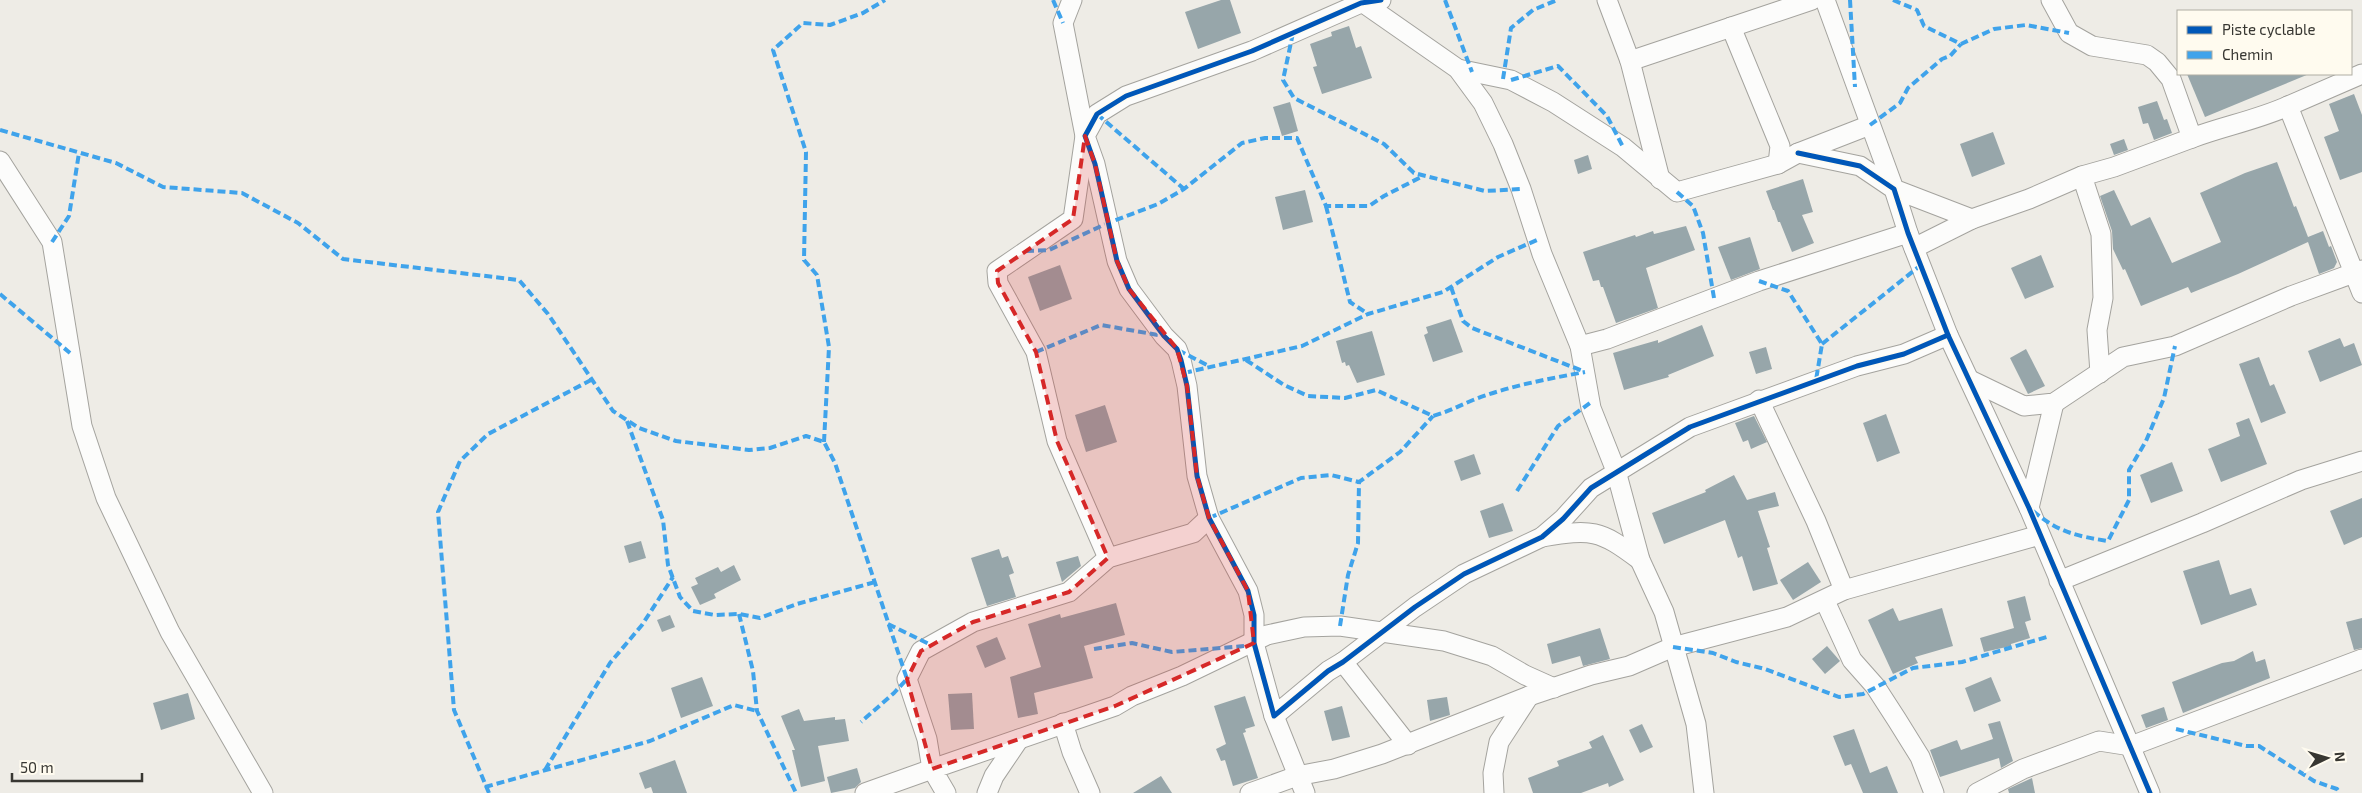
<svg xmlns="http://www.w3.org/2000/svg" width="2362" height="793" font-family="'Exo 2',sans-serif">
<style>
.building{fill:#97a6aa}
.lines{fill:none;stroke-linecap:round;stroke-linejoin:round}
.minor-casing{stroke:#a4a39e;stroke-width:21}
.minor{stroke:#fcfcfb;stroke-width:19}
.quiet{stroke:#3fa3eb;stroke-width:4;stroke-dasharray:8 4;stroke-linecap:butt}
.cycleway-casing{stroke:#fffbef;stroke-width:8}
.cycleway{stroke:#0057b8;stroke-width:5}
.marked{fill:#d62828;fill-opacity:0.2;stroke:#d62828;stroke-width:4;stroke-dasharray:10 6;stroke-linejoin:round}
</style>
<rect width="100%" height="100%" fill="#eeece6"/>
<!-- building -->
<g class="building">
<polygon points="1221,0 1230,0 1241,33 1198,49 1185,12"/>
<polygon points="1349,26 1356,48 1361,46 1372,78 1322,94 1313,67 1317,66 1310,44 1332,36 1331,32"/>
<polygon points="2187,74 2309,74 2205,117"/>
<polygon points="2354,94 2362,115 2362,172 2340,180 2324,137 2339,131 2329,104"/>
<polygon points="2157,101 2164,120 2167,119 2172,133 2154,140 2148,123 2143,124 2138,107"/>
<polygon points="1290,102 1298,131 1282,136 1273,107"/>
<polygon points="1993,132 2005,164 1972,177 1960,144"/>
<polygon points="2124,139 2128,150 2114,155 2110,144"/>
<polygon points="1588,155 1592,169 1578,174 1574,160"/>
<polygon points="2277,162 2294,207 2296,206 2308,237 2323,231 2329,247 2331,246 2337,262 2334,268 2319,274 2308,242 2238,274 2191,293 2188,287 2141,306 2125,269 2123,270 2113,249 2112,231 2100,196 2114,190 2131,226 2150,217 2172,263 2221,242 2200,193 2245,173"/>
<polygon points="1803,179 1813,212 1802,215 1814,243 1792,252 1780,222 1778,222 1774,210 1773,210 1766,191"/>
<polygon points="1305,190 1313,222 1283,230 1275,197"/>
<polygon points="1686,226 1695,250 1646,268 1658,308 1616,323 1603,287 1601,287 1599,280 1593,281 1583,252 1635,235 1636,237 1653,231 1654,234"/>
<polygon points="1750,237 1760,269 1731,280 1718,247"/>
<polygon points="2041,255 2054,287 2025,299 2011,268"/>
<polygon points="1060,265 1072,299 1040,311 1028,277"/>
<polygon points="1451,319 1463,352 1433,362 1424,335 1428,333 1426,327"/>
<polygon points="1702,325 1714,356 1668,375 1669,377 1624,390 1613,353 1658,340 1658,343"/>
<polygon points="1372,331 1385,375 1357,383 1349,365 1346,366 1345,362 1342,363 1336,341"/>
<polygon points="2340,338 2344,347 2354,343 2362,365 2320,382 2308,351"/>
<polygon points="1766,347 1772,369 1756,374 1749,352"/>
<polygon points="2026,349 2045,386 2028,394 2010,358"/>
<polygon points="2259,357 2270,386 2274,384 2286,413 2261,423 2239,364"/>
<polygon points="1105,405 1117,442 1086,452 1075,415"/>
<polygon points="1886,414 1900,453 1877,462 1863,423"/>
<polygon points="1754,416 1767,442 1751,449 1748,440 1743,442 1735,423"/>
<polygon points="2249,418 2267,464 2221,482 2208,449 2240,436 2236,423"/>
<polygon points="1474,454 1481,474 1461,481 1454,461"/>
<polygon points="2172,462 2183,491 2151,503 2140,475"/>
<polygon points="1734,475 1747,500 1775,492 1779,506 1758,511 1770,547 1767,548 1778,584 1753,591 1742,556 1738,558 1725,520 1664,544 1652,513 1706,492 1705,490"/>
<polygon points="2362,498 2362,537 2344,545 2330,511"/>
<polygon points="1503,503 1513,531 1489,538 1480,511"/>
<polygon points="641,541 646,558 629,563 624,546"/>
<polygon points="999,549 1002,558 1008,556 1014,573 1009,575 1016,597 987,606 971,558"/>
<polygon points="1078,556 1081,566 1062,582 1056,562"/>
<polygon points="2219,560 2230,595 2251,588 2257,605 2201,625 2183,571"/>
<polygon points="1808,562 1821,582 1793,600 1780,580"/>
<polygon points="734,565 741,580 714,594 716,598 700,605 691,587 698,584 695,578 718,567 721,572"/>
<polygon points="2025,596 2031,620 2025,622 2030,638 2011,644 2011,646 1984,652 1980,638 2014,628 2007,601"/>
<polygon points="1116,603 1125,635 1084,646 1093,678 1034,693 1038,714 1018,718 1010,677 1041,667 1028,624 1060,614 1061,618"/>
<polygon points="1893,608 1899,621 1942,608 1953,646 1915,657 1918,663 1893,674 1868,620"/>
<polygon points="670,615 675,627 662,632 657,620"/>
<polygon points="2362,618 2362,648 2354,650 2346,622"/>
<polygon points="1600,628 1610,659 1583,666 1580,656 1552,664 1547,644"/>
<polygon points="997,637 1006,659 985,668 976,646"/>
<polygon points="1827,646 1840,661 1825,674 1812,659"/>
<polygon points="2253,651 2256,662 2265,659 2270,678 2183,713 2172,682 2222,663 2234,661"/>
<polygon points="702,677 713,706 681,718 671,688"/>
<polygon points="1991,677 2001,701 1974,712 1965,688"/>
<polygon points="188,693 195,719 161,730 153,703"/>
<polygon points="972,693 974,729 951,730 948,694"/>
<polygon points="1245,696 1255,726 1245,729 1246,732 1243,733 1258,778 1233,786 1225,760 1221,761 1216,749 1226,744 1214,706"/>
<polygon points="1447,697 1450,715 1430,721 1427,700"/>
<polygon points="1342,706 1350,737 1332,741 1324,711"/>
<polygon points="2164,707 2168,720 2146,728 2141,715"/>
<polygon points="799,709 804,721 835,717 835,720 845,719 849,741 818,746 825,781 801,787 792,750 795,750 781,716"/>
<polygon points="2000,721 2013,761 2001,768 1999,758 1940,777 1930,750 1957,740 1961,750 1993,739 1988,724"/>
<polygon points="1642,724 1653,747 1640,753 1629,730"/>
<polygon points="1854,729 1870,773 1887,766 1898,793 1863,793 1851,764 1845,766 1833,736"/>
<polygon points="1603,735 1624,780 1609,787 1608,783 1581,793 1533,793 1528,778 1559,766 1557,761 1592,748 1589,742"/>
<polygon points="675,760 687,793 653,793 651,787 645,789 639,773"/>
<polygon points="857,768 861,782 855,788 831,793 827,777"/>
<polygon points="1161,776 1172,793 1133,793"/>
<polygon points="2032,778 2035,793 2009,793 2008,789"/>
</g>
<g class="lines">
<defs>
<g id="minor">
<polyline points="1072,0 1063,23 1085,136 1073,219 997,271 998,283 1036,352 1057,441 1108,558"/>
<polyline points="1359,0 1458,69 1483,103 1503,144 1521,189 1542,254 1580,346 1591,408 1616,471 1640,560 1664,612 1696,724 1704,793"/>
<polyline points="1381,0 1361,3 1252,51 1126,96 1097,114 1085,136 1095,164 1117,261 1129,289 1164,336 1177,349 1181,360 1187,386 1197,476 1209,518 1248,591 1254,615 1254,643 1274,716 1328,671 1343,662 1415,607 1464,574 1542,537 1563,519 1591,488 1690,427 1857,366 1904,354 1948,335"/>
<polyline points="1607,0 1630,61 1660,179"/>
<polyline points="1825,0 1894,189 1972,219"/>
<path d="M2051,0L2069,33L2092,46L2147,55L2157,62L2171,79L2192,138C2224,126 2257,120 2288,106"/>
<polyline points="1731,27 1780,146 1778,164"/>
<polyline points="1630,61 1812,0"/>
<polyline points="1458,69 1511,80 1553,102 1623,147 1677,192 1778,164 1798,153 1870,125"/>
<polyline points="2362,74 2288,106 2362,293"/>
<polyline points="1798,153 1860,166 1894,189 1908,233 1948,335 2029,508 2150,793"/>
<polyline points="0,161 52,242 82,426 106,498 170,632 263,793"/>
<polyline points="1914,248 1972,219 2029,199 2082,176"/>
<polyline points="1580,346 1607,339 1759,281 1908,233"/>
<polyline points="2100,373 2097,330 2103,298 2101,234 2082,176 2114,167 2192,138"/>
<polyline points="1970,380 2024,406 2054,403 2123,357 2175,346 2291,296 2362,270"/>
<polyline points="1759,400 1816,521 1844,590"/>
<polyline points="2029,508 2054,403"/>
<path d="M1542,537C1592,529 1599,529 1640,560"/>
<polyline points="2059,581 2202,523 2301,480 2362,461"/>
<polyline points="1825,601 1852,660 1875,686 1897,720 1920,757 1934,793"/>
<polyline points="1343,662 1408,745"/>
<polyline points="1274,716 1305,793"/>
<polyline points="1063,723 1072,752 1090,793"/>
<polyline points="865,793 932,769 927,739 907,679 921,651 973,622 1069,592 1108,558 1193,533 1209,518"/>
<polyline points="946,793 932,769 1115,706 1132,696 1182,676 1267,635 1304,627 1340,626 1444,641 1492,656 1525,675 1554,688"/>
<polyline points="987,793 994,776 1019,739"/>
<polyline points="1250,793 1297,776 1334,769 1382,754 1529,696 1591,675 1629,666 1673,647 1787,617 1844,590 2040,535"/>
<polyline points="1494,793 1493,773 1499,742 1529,696"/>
<polyline points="1977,793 2023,769 2099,741 2131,746 2362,659"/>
</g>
</defs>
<!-- minor casing -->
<use href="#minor" class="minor-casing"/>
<!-- minor -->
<use href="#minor" class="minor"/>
<!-- quiet -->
<g class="quiet">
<polyline points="1053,0 1063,23"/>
<polyline points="1445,0 1472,72"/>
<polyline points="1850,0 1855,87"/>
<polyline points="1893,0 1917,10 1924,26 1961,44 1994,29 2026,25 2069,33"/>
<polyline points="1293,33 1283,80 1294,98 1384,144 1414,173 1485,191 1521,189"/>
<polyline points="1503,79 1511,28 1533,10 1557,0"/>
<polyline points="1511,80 1558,66 1607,116 1623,147"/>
<polyline points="1097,114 1184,189"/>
<polyline points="1870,125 1900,103 1908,88 1942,59 1950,56 1961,44"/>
<polyline points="0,130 116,163 163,187 242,193 298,223 343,259 519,280 548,314 613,411 639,428 676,441 749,450 770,448 806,436 824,442 835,463 907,679 894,693 861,722"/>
<polyline points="1677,192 1693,206 1703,233 1714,298"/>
<polyline points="1326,206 1350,302 1368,314"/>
<polyline points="52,242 69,216 79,153"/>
<polyline points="1026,251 1049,250 1108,223 1158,204 1184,189 1242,143 1265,138 1297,138 1326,206 1369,206 1384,196 1423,176"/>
<polyline points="1759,281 1788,291 1822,344 1816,380"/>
<polyline points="1451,287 1463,321 1472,328 1583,371"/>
<polyline points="0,294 70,353"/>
<polyline points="1822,344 1921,265"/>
<polyline points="1178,350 1211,367"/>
<polyline points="1036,352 1101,325 1164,336"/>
<path d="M1246,360L1284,385L1308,396L1345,398L1376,390L1433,416C1447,412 1459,406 1473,400C1509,386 1547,379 1585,372"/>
<polyline points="1184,373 1302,346 1368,314 1443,292 1498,257 1537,240"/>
<polyline points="627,421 663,520 668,565 680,597 693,611 715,615 739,614 760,618 797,604 875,582"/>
<polyline points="824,442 829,347 817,275 804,260 806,152 773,50 803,23 830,25 863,13 885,0"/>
<polyline points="1517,491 1558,426 1590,403"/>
<path d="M2033,511C2058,532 2076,536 2108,541L2129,500V470L2146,441L2164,398L2175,346"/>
<polyline points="1209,518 1301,478 1331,475 1359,482"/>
<polyline points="739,614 753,671 757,711 796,793"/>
<polyline points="888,624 931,645"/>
<polyline points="1340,626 1348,575 1358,543 1359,482 1400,452 1433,416"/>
<polyline points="1673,647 1713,653 1736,662 1765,669 1839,697 1863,694 1913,668 1962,662 2050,636"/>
<polyline points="1094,649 1132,643 1172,652 1244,646"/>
<polyline points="2176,729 2246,746 2259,746 2314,781 2337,789 2340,793"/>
<polyline points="545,770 610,663 642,625 673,577"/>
<polyline points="485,787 650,741 734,705 757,711"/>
<polyline points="489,793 454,710 438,512 460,461 488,434 593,379"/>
</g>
<defs>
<g id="cycleway">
<polyline points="1381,0 1361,3 1252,51 1126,96 1097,114 1085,136 1095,164 1117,261 1129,289 1164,336 1177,349 1181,360 1187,386 1197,476 1209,518 1248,591 1254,615 1254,643 1274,716 1328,671 1343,662 1415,607 1464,574 1542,537 1563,519 1591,488 1690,427 1857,366 1904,354 1948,335"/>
<polyline points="1798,153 1860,166 1894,189 1908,233 1948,335 2029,508 2150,793"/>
</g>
</defs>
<!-- cycleway casing -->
<use href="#cycleway" class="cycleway-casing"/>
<!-- cycleway -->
<use href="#cycleway" class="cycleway"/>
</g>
<!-- marked area -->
<path class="marked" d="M1085,136L1095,164L1117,261L1129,289L1177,349L1187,386L1197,476L1209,518L1248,591L1254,643L1115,706L932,769L907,679L921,651L973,622L1069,592L1108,558L1057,441L1036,352L998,283L997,271L1073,219Z"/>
<!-- legend -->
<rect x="2177" y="10" width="175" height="65" fill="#fffbef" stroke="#afada3"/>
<rect x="2187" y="26" width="25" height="8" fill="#0057b8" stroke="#afada3"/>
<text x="2222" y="35" font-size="15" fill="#383732">Piste cyclable</text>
<rect x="2187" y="51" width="25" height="8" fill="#3fa3eb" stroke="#afada3"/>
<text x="2222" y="60" font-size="15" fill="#383732">Chemin</text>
<!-- north arrow -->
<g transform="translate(2327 758) rotate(85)" stroke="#fffbef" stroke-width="4" paint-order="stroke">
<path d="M0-4L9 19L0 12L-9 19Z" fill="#383732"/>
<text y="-8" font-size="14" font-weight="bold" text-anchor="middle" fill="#383732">N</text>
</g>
<!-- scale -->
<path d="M12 773v8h130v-8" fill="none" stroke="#383732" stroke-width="2.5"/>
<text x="20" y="773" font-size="15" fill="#383732" stroke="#fffbef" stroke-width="4" paint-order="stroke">50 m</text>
</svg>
